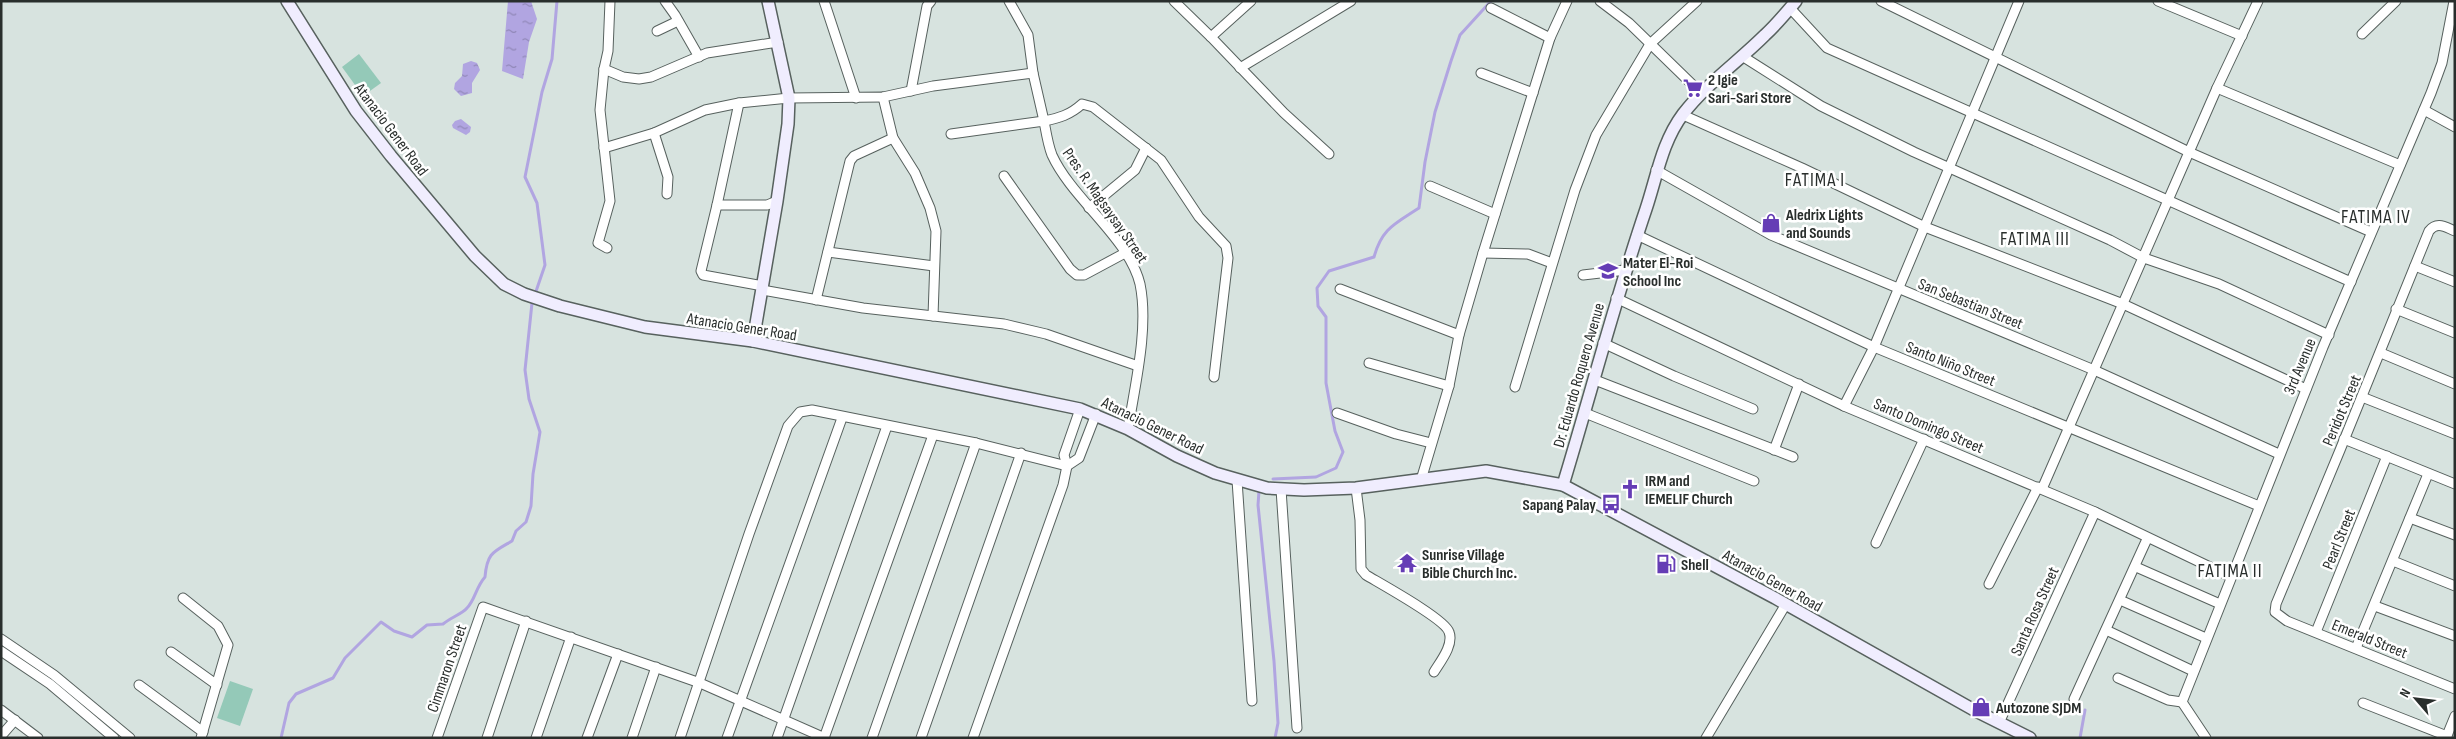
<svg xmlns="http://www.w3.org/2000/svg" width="2456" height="739" font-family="'Sofia Sans Condensed',sans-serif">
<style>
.grass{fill:#94c9b8}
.water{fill:url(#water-ripples)}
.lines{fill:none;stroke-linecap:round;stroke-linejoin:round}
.stream{stroke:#b1a5e1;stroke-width:3}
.street-casing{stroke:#57615e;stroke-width:11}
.secondary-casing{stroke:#57615e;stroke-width:14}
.street{stroke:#fff;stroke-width:9}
.secondary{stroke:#f0edfe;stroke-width:11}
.labels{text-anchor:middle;stroke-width:5;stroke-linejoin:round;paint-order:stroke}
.poi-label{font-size:16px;font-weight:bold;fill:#292e2c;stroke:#fff;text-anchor:start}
.street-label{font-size:16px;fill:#292e2c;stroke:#fff}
.quarter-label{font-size:19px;letter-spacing:1px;fill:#292e2c;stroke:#fff}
</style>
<defs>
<pattern id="water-ripples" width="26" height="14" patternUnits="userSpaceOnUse" patternTransform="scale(1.25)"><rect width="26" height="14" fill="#b1a5e1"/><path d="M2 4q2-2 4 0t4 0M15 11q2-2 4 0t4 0" fill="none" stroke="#9087b7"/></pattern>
</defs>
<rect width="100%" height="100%" fill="#d7e3df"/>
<!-- grass -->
<g class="grass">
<polygon points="359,54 381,83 363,96 342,67"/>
<polygon points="230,681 253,689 240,726 217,718"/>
</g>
<!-- water -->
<g class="water">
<polygon points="508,1 531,1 537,19 529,42 523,79 502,71"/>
<polygon points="471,61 477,63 480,70 472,83 472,93 461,96 454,89 455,83 462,76 463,64"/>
<polygon points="461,119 471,127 470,132 466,135 453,128 452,125 455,121"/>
</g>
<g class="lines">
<!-- stream -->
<g class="stream">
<path d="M1273,479L1316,477L1336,468L1343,452L1335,431L1326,383V317L1318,306L1317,288L1329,271L1374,257C1382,228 1395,224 1419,208L1425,162L1435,112L1451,61L1460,35L1491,1"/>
<polyline points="1259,491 1258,505 1274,661 1278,723 1275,738"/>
<path d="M281,738L289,703L296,694L333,678L345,658L381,622L394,631L412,637L427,625L443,624C450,618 462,614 467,608C475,600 476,587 485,577C487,553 493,552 512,541L516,531L526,522L531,506L533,474L540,432L529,399L525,370L532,303L545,265L537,203L525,177L542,92L552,59L557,1"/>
<polyline points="2080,738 2085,710"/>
</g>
<defs>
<g id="street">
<polyline points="665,1 675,15 699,57"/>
<polyline points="824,1 856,98"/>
<path d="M1009,1L1028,35L1033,73L1044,121C1059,118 1070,115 1082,104L1093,107L1161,160L1199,217L1226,246L1228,258L1214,377"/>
<polyline points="1174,1 1211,37 1284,113 1329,154"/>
<polyline points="1600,1 1629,23 1701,93"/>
<polyline points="1881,1 2189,152 2371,232"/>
<polyline points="2158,1 2242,36"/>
<polyline points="1491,8 1550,38"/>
<polyline points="1790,8 1827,48 2351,282"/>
<polyline points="657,31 678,21"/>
<polyline points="2362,34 2396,1"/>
<polyline points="1211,37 1251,1"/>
<polyline points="1742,56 1821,106 1914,152 2110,240 2144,258 2219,284 2329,335"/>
<polyline points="1240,68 1351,1"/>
<polyline points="604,69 623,77 639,79 651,77 707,53 778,42"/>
<polyline points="1481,73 1533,93"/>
<polyline points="2217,88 2400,165"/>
<polyline points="911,91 927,6 931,1"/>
<polyline points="883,97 893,138 915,173 930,208 936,231 933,316"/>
<polyline points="739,103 717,205 701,271 703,275 763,286"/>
<polyline points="2424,110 2455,127"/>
<polyline points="1683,115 1802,168 1925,227 2123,304 2306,389"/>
<polyline points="654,133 668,177 667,194"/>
<path d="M951,134L1044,121C1046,132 1048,145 1052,155C1072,199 1129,238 1140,284C1149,328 1135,385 1128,429"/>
<polyline points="604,148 654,133 705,110 739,103 789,98 883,97 933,86 1033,73"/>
<polyline points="1656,170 1771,235 2094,370 2279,454"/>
<polyline points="1004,176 1070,269 1077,275 1084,275 1125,253"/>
<polyline points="1430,186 1495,214"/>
<polyline points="717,205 767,205 777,201"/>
<polyline points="1089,208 1135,170 1146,148"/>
<path d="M2455,231C2445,227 2437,221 2429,231C2379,356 2328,480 2276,604L2275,612L2287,621L2455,689"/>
<polyline points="1637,235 1874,347 2259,506"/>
<polyline points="607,248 598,243 610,201 600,110 604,69 608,51 610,1"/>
<polyline points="828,252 934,266"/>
<polyline points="1483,253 1528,254 1552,263"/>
<polyline points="2415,266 2455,282"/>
<polyline points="1583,275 1626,270"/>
<polyline points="1340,289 1459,335"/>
<polyline points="762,290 863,308 1004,324 1046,334 1138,366"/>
<polyline points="1616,298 1844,406 2095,512 2231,577"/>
<polyline points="816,300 850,161 854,156 893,138"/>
<polyline points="2396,309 2455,333"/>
<polyline points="1603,343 1674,376 1753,409"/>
<polyline points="2381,353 2455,384"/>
<polyline points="1369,363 1449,386"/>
<polyline points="1595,380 1793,457"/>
<polyline points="1515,387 1575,190 1596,135 1650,44 1697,1"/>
<polyline points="2362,397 2455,434"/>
<polyline points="1844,406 1874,347 2019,1"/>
<polyline points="1337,413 1396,434 1431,443"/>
<polyline points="1585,413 1754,481"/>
<polyline points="2344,439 2455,484"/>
<polyline points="1774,450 1799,384"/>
<polyline points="1067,466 1079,458 1096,414"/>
<polyline points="1237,480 1252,701"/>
<polyline points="1421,480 1449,386 1459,335 1483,253 1550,38 1567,1"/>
<path d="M1356,488L1360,520L1361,569L1366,575C1381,584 1445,619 1449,632C1454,645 1440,662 1434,672"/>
<polyline points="1281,489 1297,728"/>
<polyline points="2042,489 2217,88 2258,1"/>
<polyline points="2410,518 2455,535"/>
<polyline points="1876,543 1924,439"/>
<polyline points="2393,561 2455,586"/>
<polyline points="2136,567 2220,604"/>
<polyline points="1989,584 2038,487"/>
<polyline points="183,598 218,626 228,645 201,738"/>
<polyline points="2120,600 2206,638"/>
<polyline points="2375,606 2455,636"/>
<polyline points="2106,630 2193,671"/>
<polyline points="2316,632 2387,456"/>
<polyline points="1,639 54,675 130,738"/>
<polyline points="2356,648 2428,474"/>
<polyline points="1,651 50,684 114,738"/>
<polyline points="171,652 217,685"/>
<polyline points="2118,678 2168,700 2182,702"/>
<polyline points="139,685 203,732"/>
<polyline points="2074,699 2147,539"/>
<polyline points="2363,703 2447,736"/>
<polyline points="1,710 38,738"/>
<polyline points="1999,723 2095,512"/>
<polyline points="1,736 15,720"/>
<polyline points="437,738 483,607 700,683 825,738"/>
<polyline points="487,738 526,621"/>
<polyline points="536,738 571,637"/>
<polyline points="587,738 618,654"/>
<polyline points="632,738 656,667"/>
<polyline points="680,738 749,534 788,426 800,412 812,410 976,443 1067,466"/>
<polyline points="727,738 842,418"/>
<polyline points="777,738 887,426"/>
<polyline points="824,738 933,435"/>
<polyline points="872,738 976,443"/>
<polyline points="921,738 1021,453"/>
<polyline points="973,738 1063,485 1067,466 1064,455 1080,409"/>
<polyline points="1706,738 1786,604"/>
<polyline points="2206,738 2182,702 2323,347 2431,93 2442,63 2454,1"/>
<polyline points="2446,738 2455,716"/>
</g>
<g id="secondary">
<polyline points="287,1 356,111 391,156 475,256 504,284 524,294 560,306 645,327 753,341 1080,409 1128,429 1177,456 1215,473 1267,488 1304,490 1356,488 1486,471 1563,485 1775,598 1974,710 2030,738"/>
<polyline points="753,341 777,201 788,124 789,98 768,1"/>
<path d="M1563,485C1591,393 1615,300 1646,209C1657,176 1662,142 1683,114C1706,84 1738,62 1765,35C1776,25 1786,13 1796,1"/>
</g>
</defs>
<!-- street casing -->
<use href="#street" class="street-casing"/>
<!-- secondary casing -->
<use href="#secondary" class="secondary-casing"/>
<!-- street -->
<use href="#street" class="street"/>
<!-- secondary -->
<use href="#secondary" class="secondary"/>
</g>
<!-- icons -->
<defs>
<symbol id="supermarket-bare" viewBox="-9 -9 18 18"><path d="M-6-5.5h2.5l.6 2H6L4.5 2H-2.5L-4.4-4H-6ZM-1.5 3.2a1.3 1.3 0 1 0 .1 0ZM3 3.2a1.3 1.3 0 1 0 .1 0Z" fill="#653db5" stroke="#fff" stroke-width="2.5" paint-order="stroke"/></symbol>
<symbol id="shop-bare" viewBox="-9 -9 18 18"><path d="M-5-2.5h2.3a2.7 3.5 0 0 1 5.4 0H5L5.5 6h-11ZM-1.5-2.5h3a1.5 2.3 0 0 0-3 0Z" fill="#653db5" stroke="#fff" stroke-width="2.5" paint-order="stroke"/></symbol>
<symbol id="school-bare" viewBox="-9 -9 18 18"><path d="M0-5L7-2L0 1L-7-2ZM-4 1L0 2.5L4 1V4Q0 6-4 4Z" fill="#653db5" stroke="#fff" stroke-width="2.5" paint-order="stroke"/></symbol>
<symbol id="church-bare" viewBox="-9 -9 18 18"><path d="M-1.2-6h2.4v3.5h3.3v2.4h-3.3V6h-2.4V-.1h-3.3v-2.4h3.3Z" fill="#653db5" stroke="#fff" stroke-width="2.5" paint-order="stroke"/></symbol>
<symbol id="bus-bare" viewBox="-9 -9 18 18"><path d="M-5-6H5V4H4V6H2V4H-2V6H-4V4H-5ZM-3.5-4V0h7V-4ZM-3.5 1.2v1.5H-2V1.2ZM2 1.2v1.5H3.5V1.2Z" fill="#653db5" stroke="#fff" stroke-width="2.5" paint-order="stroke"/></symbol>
<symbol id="temple-bare" viewBox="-9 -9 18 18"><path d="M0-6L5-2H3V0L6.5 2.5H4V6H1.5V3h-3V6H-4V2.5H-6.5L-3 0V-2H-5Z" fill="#653db5" stroke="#fff" stroke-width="2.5" paint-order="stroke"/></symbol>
<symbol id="fuel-bare" viewBox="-9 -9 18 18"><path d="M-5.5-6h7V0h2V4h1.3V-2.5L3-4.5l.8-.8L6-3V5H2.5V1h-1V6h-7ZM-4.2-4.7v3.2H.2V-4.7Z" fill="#653db5" stroke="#fff" stroke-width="2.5" paint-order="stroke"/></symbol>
</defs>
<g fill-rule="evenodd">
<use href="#supermarket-bare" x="1679" y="74" width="28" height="28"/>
<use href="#shop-bare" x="1757" y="209" width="28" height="28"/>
<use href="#school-bare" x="1594" y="257" width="28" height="28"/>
<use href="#church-bare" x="1616" y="475" width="28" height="28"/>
<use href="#bus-bare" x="1597" y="490" width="28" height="28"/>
<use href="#temple-bare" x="1393" y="549" width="28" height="28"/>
<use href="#fuel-bare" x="1652" y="550" width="28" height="28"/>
<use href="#shop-bare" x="1967" y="693" width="28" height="28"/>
</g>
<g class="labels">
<!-- poi labels -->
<g class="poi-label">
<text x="1708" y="85">2 Igie<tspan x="1708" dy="18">Sari-Sari Store</tspan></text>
<text x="1786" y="220">Aledrix Lights<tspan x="1786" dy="18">and Sounds</tspan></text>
<text x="1623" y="268">Mater El-Roi<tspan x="1623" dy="18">School Inc</tspan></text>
<text x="1645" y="486">IRM and<tspan x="1645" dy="18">IEMELIF Church</tspan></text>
<text x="1596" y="510" text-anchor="end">Sapang Palay</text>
<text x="1422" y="560">Sunrise Village<tspan x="1422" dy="18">Bible Church Inc.</tspan></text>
<text x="1681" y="570">Shell</text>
<text x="1996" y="713">Autozone SJDM</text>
</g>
<!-- street labels -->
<g class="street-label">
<text transform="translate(392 129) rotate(53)" y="6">Atanacio Gener Road</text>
<text transform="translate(1106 205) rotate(55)" y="6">Pres. R. Magsaysay Street</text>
<text transform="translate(1971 303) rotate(22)" y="6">San Sebastian Street</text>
<text transform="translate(742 326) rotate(9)" y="6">Atanacio Gener Road</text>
<text transform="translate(1951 363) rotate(22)" y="6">Santo Niño Street</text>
<text transform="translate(2299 366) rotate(-67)" y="6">3rd Avenue</text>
<text transform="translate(1578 375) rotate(-74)" y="6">Dr. Eduardo Roquero Avenue</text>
<text transform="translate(2341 410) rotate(-67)" y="6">Peridot Street</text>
<text transform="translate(1153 425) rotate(26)" y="6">Atanacio Gener Road</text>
<text transform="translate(1929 425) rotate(23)" y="6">Santo Domingo Street</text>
<text transform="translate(2338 539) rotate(-68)" y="6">Pearl Street</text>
<text transform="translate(1773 580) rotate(29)" y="6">Atanacio Gener Road</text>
<text transform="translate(2034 611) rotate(-66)" y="6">Santa Rosa Street</text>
<text transform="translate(2370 638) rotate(22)" y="6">Emerald Street</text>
<text transform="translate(446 668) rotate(-71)" y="6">Cimmaron Street</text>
</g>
<!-- quarter labels -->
<g class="quarter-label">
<text x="1815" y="186">FATIMA I</text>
<text x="2376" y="223">FATIMA IV</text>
<text x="2035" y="245">FATIMA III</text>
<text x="2230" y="577">FATIMA II</text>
</g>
</g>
<!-- border -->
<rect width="2456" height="739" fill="none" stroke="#292e2c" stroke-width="5"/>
<!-- north arrow -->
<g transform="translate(2416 699) rotate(298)" stroke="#ffffff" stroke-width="4" paint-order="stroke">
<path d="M0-4L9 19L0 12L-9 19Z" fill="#292e2c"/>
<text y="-8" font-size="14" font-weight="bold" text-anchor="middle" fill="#292e2c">N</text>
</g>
</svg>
